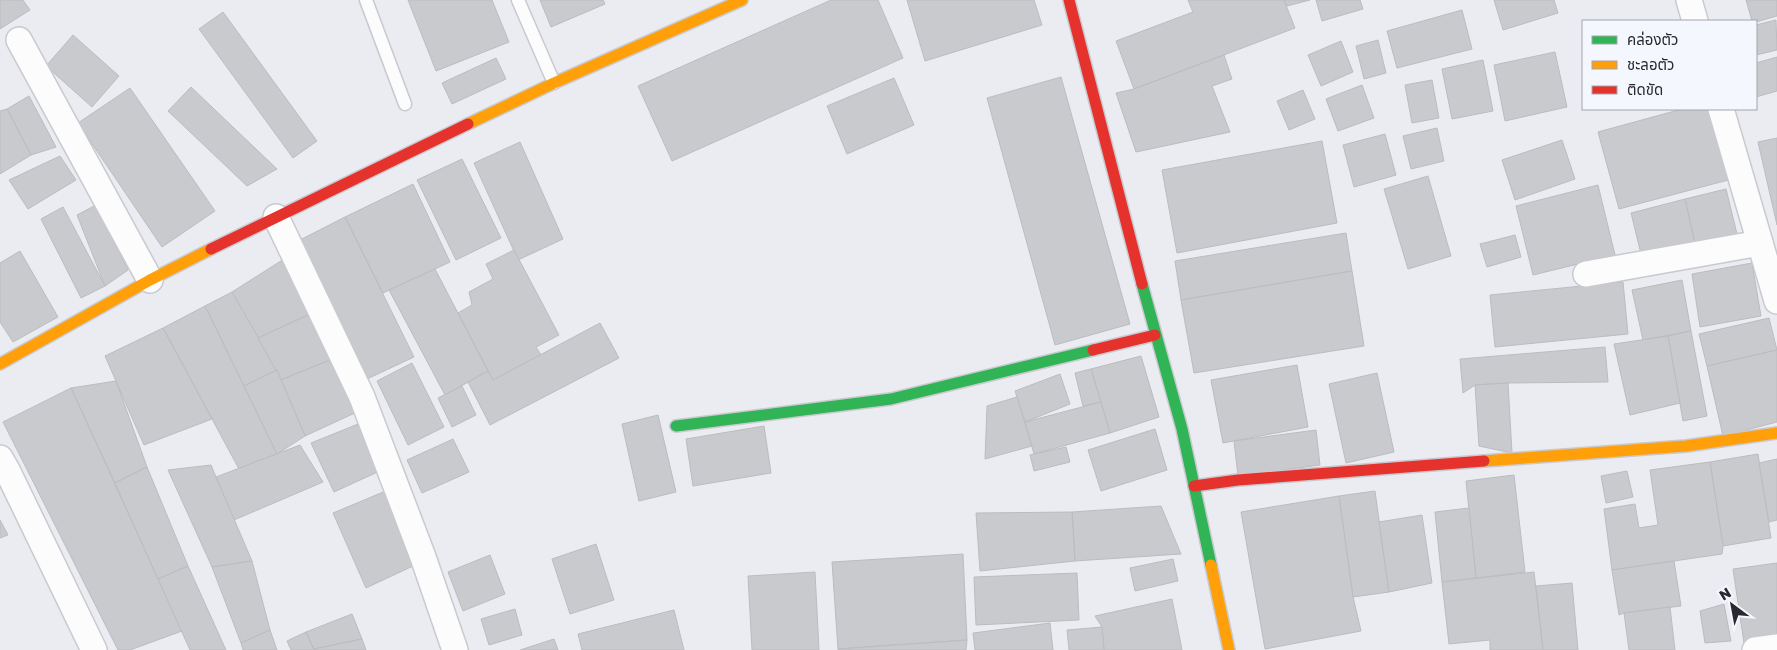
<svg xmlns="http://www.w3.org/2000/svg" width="1777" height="650" font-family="'Golos Text','Noto Sans Thai',sans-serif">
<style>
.building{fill:#c8cace;stroke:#bbbcc0}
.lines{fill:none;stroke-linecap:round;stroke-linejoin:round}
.lane-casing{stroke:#c9cacf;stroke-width:15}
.street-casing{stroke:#c9cacf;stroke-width:28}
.fast-casing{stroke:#c9cacf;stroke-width:14}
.slow-casing{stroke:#c9cacf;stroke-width:14}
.jam-casing{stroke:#c9cacf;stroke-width:14}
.lane{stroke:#fcfcfd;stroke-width:12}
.street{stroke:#fcfcfd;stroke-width:25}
.fast{stroke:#30b455;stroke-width:11}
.slow{stroke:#ff9f0a;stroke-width:11}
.jam{stroke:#e5322d;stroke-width:11}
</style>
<rect width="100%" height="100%" fill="#eaecf2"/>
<!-- building -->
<g class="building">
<polygon points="0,0 23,0 30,10 0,29"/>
<polygon points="408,0 492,0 509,42 436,71"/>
<polygon points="540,0 603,0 605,4 551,27"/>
<polygon points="831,0 878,0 903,58 672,161 638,86"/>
<polygon points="907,0 1034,0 1042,25 925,61"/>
<polygon points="1188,0 1284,0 1295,28 1134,89 1116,41 1193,12"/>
<polygon points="1284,0 1310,0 1287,6"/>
<polygon points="1316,0 1360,0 1363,9 1322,21"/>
<polygon points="1494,0 1554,0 1558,13 1503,30"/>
<polygon points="1746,0 1777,0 1777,16 1756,22 1752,21"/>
<polygon points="1462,10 1472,49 1397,68 1387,31"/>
<polygon points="223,12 317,141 293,158 199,29"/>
<polygon points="1776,20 1777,50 1756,55 1756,25"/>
<polygon points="73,35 119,76 92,107 46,66"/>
<polygon points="1378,40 1386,73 1364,79 1356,46"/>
<polygon points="1341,41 1353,72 1321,86 1308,55"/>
<polygon points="1555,52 1567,107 1505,121 1494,65"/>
<polygon points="1224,55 1232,79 1212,86 1230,132 1136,152 1116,93 1134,89"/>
<polygon points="1777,57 1777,91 1756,97 1756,63"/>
<polygon points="496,58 506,79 452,104 442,83"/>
<polygon points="1483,60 1493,111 1452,119 1442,69"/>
<polygon points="1061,77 1130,324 1055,345 987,98"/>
<polygon points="894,78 914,125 847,154 827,106"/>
<polygon points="1432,80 1439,118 1412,123 1405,85"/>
<polygon points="1362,85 1374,118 1338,131 1326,99"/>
<polygon points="191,87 277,169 247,186 168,111"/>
<polygon points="130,88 215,211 162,247 78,123"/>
<polygon points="1303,90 1315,119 1289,130 1277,101"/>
<polygon points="29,96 56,147 31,155 7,109"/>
<polygon points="7,109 31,155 0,174 0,111"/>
<polygon points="1682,109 1713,109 1732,179 1619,209 1598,132"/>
<polygon points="1437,128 1444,161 1411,169 1403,136"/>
<polygon points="1385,134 1396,175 1354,187 1343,145"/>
<polygon points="1777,138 1777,225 1758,142"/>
<polygon points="1562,140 1575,179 1515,200 1502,160"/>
<polygon points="1322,141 1337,223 1177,253 1162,170"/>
<polygon points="520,142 563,239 518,260 474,163"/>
<polygon points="60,156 76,180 28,209 9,180"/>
<polygon points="462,159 501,238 456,260 417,180"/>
<polygon points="1428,176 1451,256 1408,269 1384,189"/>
<polygon points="413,184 450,262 383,293 345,217"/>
<polygon points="1598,185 1615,255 1533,275 1516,206"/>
<polygon points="1726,189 1737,234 1695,244 1685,199"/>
<polygon points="1685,199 1695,244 1642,258 1631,213"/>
<polygon points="96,205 128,270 105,286 77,215"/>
<polygon points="63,207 105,286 81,298 41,219"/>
<polygon points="345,217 414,357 367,379 298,241"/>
<polygon points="1346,233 1352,271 1181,300 1175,261"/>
<polygon points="1515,235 1521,257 1487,267 1480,244"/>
<polygon points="514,250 559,335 536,347 541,355 493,380 458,313 472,305 469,292 493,279 486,264"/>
<polygon points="20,251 58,317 13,342 0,322 0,263"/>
<polygon points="284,259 310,314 258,338 232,292"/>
<polygon points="1752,263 1761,316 1700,327 1692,274"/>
<polygon points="435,269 488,371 445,395 389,290"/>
<polygon points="1352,271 1364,346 1194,373 1181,300"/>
<polygon points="1682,280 1691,331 1643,340 1632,290"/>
<polygon points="1623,282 1628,334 1495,347 1490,295"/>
<polygon points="232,292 277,370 244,386 205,306"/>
<polygon points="205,306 277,454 239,469 163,328"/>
<polygon points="310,314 335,358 281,380 258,338"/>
<polygon points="1769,318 1777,350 1707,366 1699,334"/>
<polygon points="600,323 619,358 490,425 468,382 488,371 493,380"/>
<polygon points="163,328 212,419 144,445 105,356"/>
<polygon points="1691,331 1707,416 1683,421 1668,336"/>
<polygon points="1668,336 1680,403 1630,415 1614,344"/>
<polygon points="1605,347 1608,382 1508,383 1475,385 1463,393 1460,359"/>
<polygon points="1777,350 1777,422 1723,436 1707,366"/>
<polygon points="1141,356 1159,417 1110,433 1091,369"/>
<polygon points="335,358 357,412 305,436 281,380"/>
<polygon points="412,363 444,427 408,445 377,381"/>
<polygon points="1297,365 1308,427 1223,443 1211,380"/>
<polygon points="1091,369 1101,402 1083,406 1075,373"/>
<polygon points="277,370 305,436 277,454 244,386"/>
<polygon points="1377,373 1394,452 1346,463 1329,384"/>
<polygon points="1060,374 1070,404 1025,422 1015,391"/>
<polygon points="116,381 147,467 115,483 71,388"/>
<polygon points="1508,383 1512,453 1479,446 1475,385"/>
<polygon points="462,386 476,415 452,427 438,398"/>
<polygon points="71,388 182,631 130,650 118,650 3,422"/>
<polygon points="1017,397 1032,446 985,459 987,406"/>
<polygon points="1101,402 1110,433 1034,454 1025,422"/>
<polygon points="658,415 676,492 639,501 622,424"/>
<polygon points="363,422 382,470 334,492 311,443"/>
<polygon points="764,426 771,473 693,486 686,439"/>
<polygon points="1155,429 1167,470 1101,491 1088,450"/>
<polygon points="1316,430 1320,465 1238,476 1234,441"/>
<polygon points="453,439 469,472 422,493 407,460"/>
<polygon points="300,445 323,482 234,520 216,477"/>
<polygon points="1066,447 1070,462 1034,471 1030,455"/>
<polygon points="1758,454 1771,538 1723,546 1710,462"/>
<polygon points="1777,459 1777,520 1769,522 1759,463"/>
<polygon points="1710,462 1723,546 1722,554 1612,570 1604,509 1635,504 1639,528 1658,525 1650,470"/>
<polygon points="211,465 216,477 252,561 212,567 168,470"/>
<polygon points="147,467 188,566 158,579 115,483"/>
<polygon points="1627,471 1633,497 1606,503 1601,476"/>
<polygon points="1514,475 1525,572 1476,578 1466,481"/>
<polygon points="388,490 413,566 366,588 333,513"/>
<polygon points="1375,491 1389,592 1353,597 1339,496"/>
<polygon points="1339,496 1353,597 1361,631 1265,649 1241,512"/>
<polygon points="1161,506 1181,554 1075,561 1072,512"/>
<polygon points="1469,508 1476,578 1442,582 1435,512"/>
<polygon points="1072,512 1075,561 980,571 976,513"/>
<polygon points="1422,515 1432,583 1389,592 1379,522"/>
<polygon points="0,520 8,535 0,538"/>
<polygon points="596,544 614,600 570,614 552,559"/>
<polygon points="963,554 967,640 838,649 832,562"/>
<polygon points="490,555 505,594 463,611 448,572"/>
<polygon points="1173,559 1178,581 1135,591 1130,568"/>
<polygon points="252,561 270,630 241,643 212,567"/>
<polygon points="1674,561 1681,606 1624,613 1619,615 1612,570"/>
<polygon points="1777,563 1777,638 1744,643 1733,569"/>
<polygon points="188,566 226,650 190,650 158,579"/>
<polygon points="815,572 819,650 752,650 748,576"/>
<polygon points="1534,572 1543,650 1490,650 1490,640 1449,644 1442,582"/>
<polygon points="1077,573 1079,620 976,625 974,577"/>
<polygon points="1572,583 1578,650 1543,650 1536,586"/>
<polygon points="1172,599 1182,650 1104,650 1102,627 1095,616"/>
<polygon points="1724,604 1731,641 1705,643 1700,611"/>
<polygon points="1670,607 1675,650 1629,650 1624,613"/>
<polygon points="515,609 522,635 489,645 481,619"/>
<polygon points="674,610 684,650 582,650 578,634"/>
<polygon points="352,614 362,639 314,649 306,632"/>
<polygon points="1050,623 1053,650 975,650 973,633"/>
<polygon points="1102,627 1104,650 1069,650 1067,630"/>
<polygon points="270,630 277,650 243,650 241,643"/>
<polygon points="306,632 314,650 291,650 287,641"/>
<polygon points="362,639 366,650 314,650 314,649"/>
<polygon points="554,639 558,650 520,650"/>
<polygon points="967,640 966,650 838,650 838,649"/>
</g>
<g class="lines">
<defs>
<g id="lane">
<polyline points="366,0 405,104"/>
<polyline points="518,0 554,83"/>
</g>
<g id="street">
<polyline points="1689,0 1695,21"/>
<polyline points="19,40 150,280"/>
<polyline points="1721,109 1777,301"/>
<polyline points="276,217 362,397 423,557 455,650"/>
<polyline points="1586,274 1760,243"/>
<polyline points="0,458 7,470 94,650"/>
<polyline points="1755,650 1777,647"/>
</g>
<g id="fast">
<polyline points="1142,284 1182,429 1211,565"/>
<polyline points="676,426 891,399 1093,350"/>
</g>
<g id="slow">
<polyline points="468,124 554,83 742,0"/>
<polyline points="0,364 150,280 211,249"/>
<polyline points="1484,461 1686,446 1777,433"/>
<polyline points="1211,565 1229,650"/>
</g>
<g id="jam">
<polyline points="1069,0 1142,284"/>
<polyline points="211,249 468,124"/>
<polyline points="1093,350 1155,335"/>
<polyline points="1194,486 1238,480 1484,461"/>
</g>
</defs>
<!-- lane casing -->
<use href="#lane" class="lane-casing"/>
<!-- street casing -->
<use href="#street" class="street-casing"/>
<!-- fast casing -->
<use href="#fast" class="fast-casing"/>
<!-- slow casing -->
<use href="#slow" class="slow-casing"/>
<!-- jam casing -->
<use href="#jam" class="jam-casing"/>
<!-- lane -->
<use href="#lane" class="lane"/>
<!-- street -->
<use href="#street" class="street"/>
<!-- fast -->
<use href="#fast" class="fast"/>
<!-- slow -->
<use href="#slow" class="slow"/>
<!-- jam -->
<use href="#jam" class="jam"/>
</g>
<!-- legend -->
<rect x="1582" y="20" width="175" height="90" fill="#f5f7fe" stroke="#a3a5ab"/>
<rect x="1592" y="36" width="25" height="8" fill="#30b455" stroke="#a3a5ab"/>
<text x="1627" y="45" font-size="15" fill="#292a2f">คล่องตัว</text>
<rect x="1592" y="61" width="25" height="8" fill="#ff9f0a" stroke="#a3a5ab"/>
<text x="1627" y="70" font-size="15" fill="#292a2f">ชะลอตัว</text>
<rect x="1592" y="86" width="25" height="8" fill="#e5322d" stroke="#a3a5ab"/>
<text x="1627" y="95" font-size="15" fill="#292a2f">ติดขัด</text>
<!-- north arrow -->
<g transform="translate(1732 605) rotate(328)" stroke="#f5f7fe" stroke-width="4" paint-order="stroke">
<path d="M0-4L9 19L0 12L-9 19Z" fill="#292a2f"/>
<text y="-8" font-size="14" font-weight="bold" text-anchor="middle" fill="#292a2f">N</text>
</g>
</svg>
